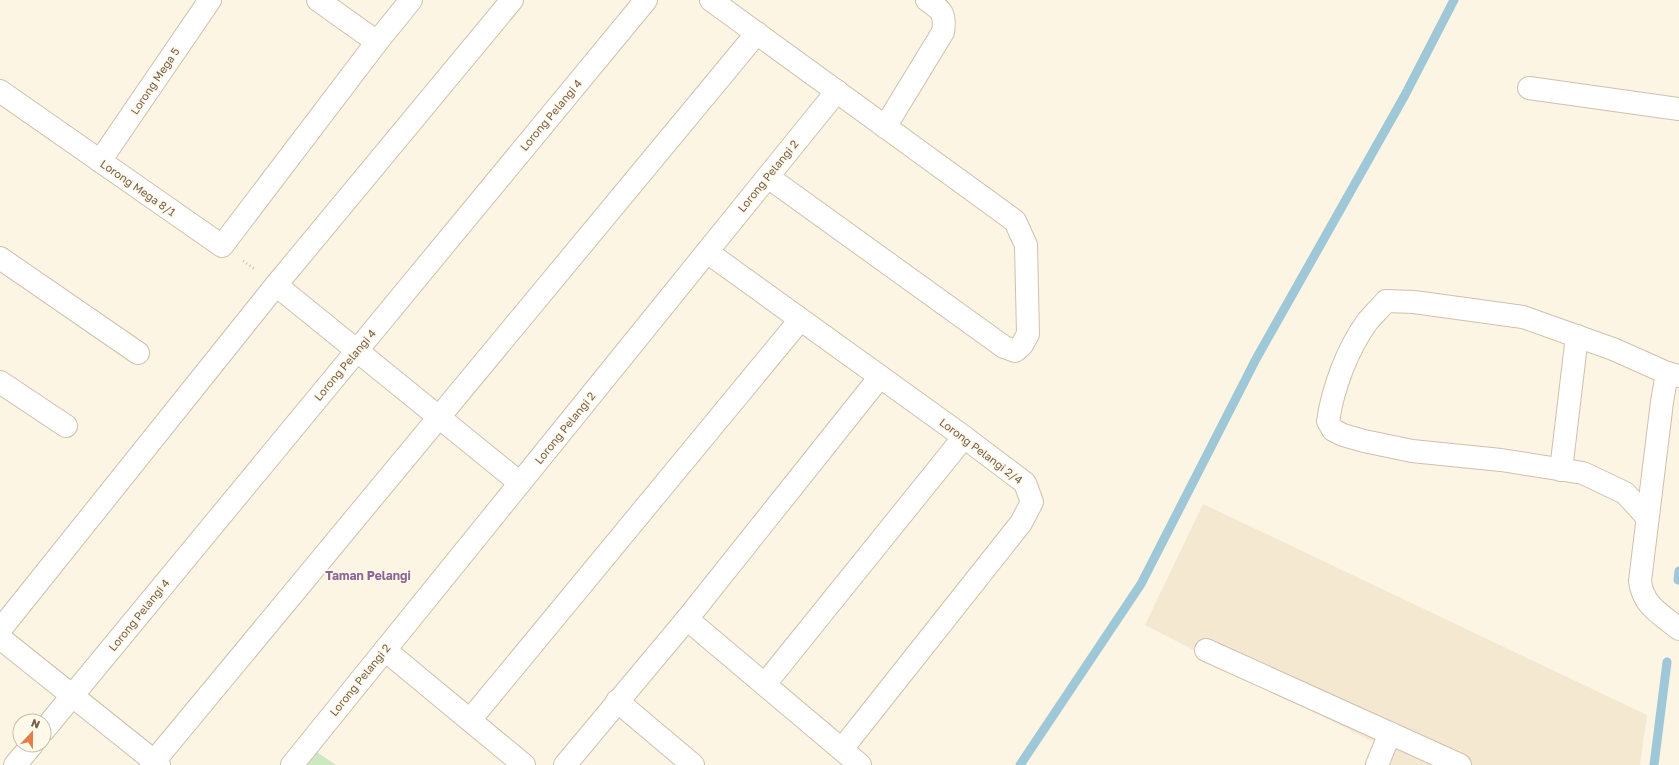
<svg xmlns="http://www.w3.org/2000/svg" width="1679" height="765" font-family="'Golos Text',sans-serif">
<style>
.residential{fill:#f4e8d1}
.green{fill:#cde9c1}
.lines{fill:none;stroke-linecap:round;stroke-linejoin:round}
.stream{stroke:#9ec8d7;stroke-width:9}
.minor-casing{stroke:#cfc0ad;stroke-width:24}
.path{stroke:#d6ba9e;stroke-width:2.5;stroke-dasharray:1 3;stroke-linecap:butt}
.minor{stroke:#fff;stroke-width:22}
.labels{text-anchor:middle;stroke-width:3;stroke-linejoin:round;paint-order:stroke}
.street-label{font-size:11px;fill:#745d49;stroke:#fff9e9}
.neighbourhood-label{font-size:12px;font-weight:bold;fill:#8c6597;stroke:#fff9e9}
</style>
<rect width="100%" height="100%" fill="#fcf5e3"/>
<!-- residential -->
<polygon class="residential" points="1203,504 1647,715 1640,765 1364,765 1373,742 1145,625"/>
<!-- green -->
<polygon class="green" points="317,752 336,765 306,765"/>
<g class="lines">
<!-- stream -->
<g class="stream">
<polyline points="1678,580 1679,571"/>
<polyline points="1020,765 1141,584 1256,359 1405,95 1454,0"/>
<polyline points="1654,765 1667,662"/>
</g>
<defs>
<g id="minor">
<polyline points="318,0 377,42"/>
<polyline points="711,0 1015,221 1026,245 1028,334 1022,345 1015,351 1004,347 768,177"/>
<polyline points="1529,88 1679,109"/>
<polyline points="0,91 222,246 377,42 411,0"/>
<path d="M885,127L943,32C946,13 941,10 927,0"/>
<polyline points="100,161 210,0"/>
<polyline points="707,252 964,437 1025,483 1032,502 1021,523 842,749"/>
<polyline points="0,258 138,353"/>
<polyline points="276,285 520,483"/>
<path d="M1667,373L1662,402L1640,581C1643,606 1661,614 1679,629"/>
<polyline points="0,382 66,426"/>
<polyline points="1561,470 1577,336"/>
<path d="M1647,517L1625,493L1583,473L1501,460L1412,451L1364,441L1343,435L1333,430L1328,421C1333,388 1347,350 1367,322C1373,315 1380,308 1386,301L1414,302L1523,317L1613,349L1667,373L1679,376"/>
<polyline points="687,619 860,765"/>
<polyline points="0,630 276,285 512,0"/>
<polyline points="0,638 159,765"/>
<polyline points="385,650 524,765"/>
<polyline points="1206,650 1460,765"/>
<polyline points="765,684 964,437"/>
<polyline points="617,701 693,765"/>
<polyline points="470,720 800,320"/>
<polyline points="44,730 646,0"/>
<polyline points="15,765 32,745"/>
<polyline points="151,765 757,33"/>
<polyline points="292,765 837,91"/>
<polyline points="565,765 687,619 879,378"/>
<polyline points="1377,765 1390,733"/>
</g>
</defs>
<!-- minor casing -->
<use href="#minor" class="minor-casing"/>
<!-- path -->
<polyline class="path" points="243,261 256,270"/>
<!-- minor -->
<use href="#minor" class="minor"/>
</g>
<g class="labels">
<!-- street labels -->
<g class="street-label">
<text transform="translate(155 81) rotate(-56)" y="4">Lorong Mega 5</text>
<text transform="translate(551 115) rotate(-50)" y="4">Lorong Pelangi 4</text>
<text transform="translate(768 176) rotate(-51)" y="4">Lorong Pelangi 2</text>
<text transform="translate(138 188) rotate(35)" y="4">Lorong Mega 8/1</text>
<text transform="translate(345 365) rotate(-50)" y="4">Lorong Pelangi 4</text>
<text transform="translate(565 428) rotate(-51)" y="4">Lorong Pelangi 2</text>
<text transform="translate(981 451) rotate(37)" y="4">Lorong Pelangi 2/4</text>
<text transform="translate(139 615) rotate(-51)" y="4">Lorong Pelangi 4</text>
<text transform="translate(360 680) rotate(-51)" y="4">Lorong Pelangi 2</text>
</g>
<!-- neighbourhood labels -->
<g class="neighbourhood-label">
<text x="368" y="580">Taman Pelangi</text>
</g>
</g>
<!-- north arrow -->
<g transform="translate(32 733) rotate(22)"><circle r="19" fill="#fff9e9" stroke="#c7bba9"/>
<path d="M0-3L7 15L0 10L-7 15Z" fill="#e57d48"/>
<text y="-6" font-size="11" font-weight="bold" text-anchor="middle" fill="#745d49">N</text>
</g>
</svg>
